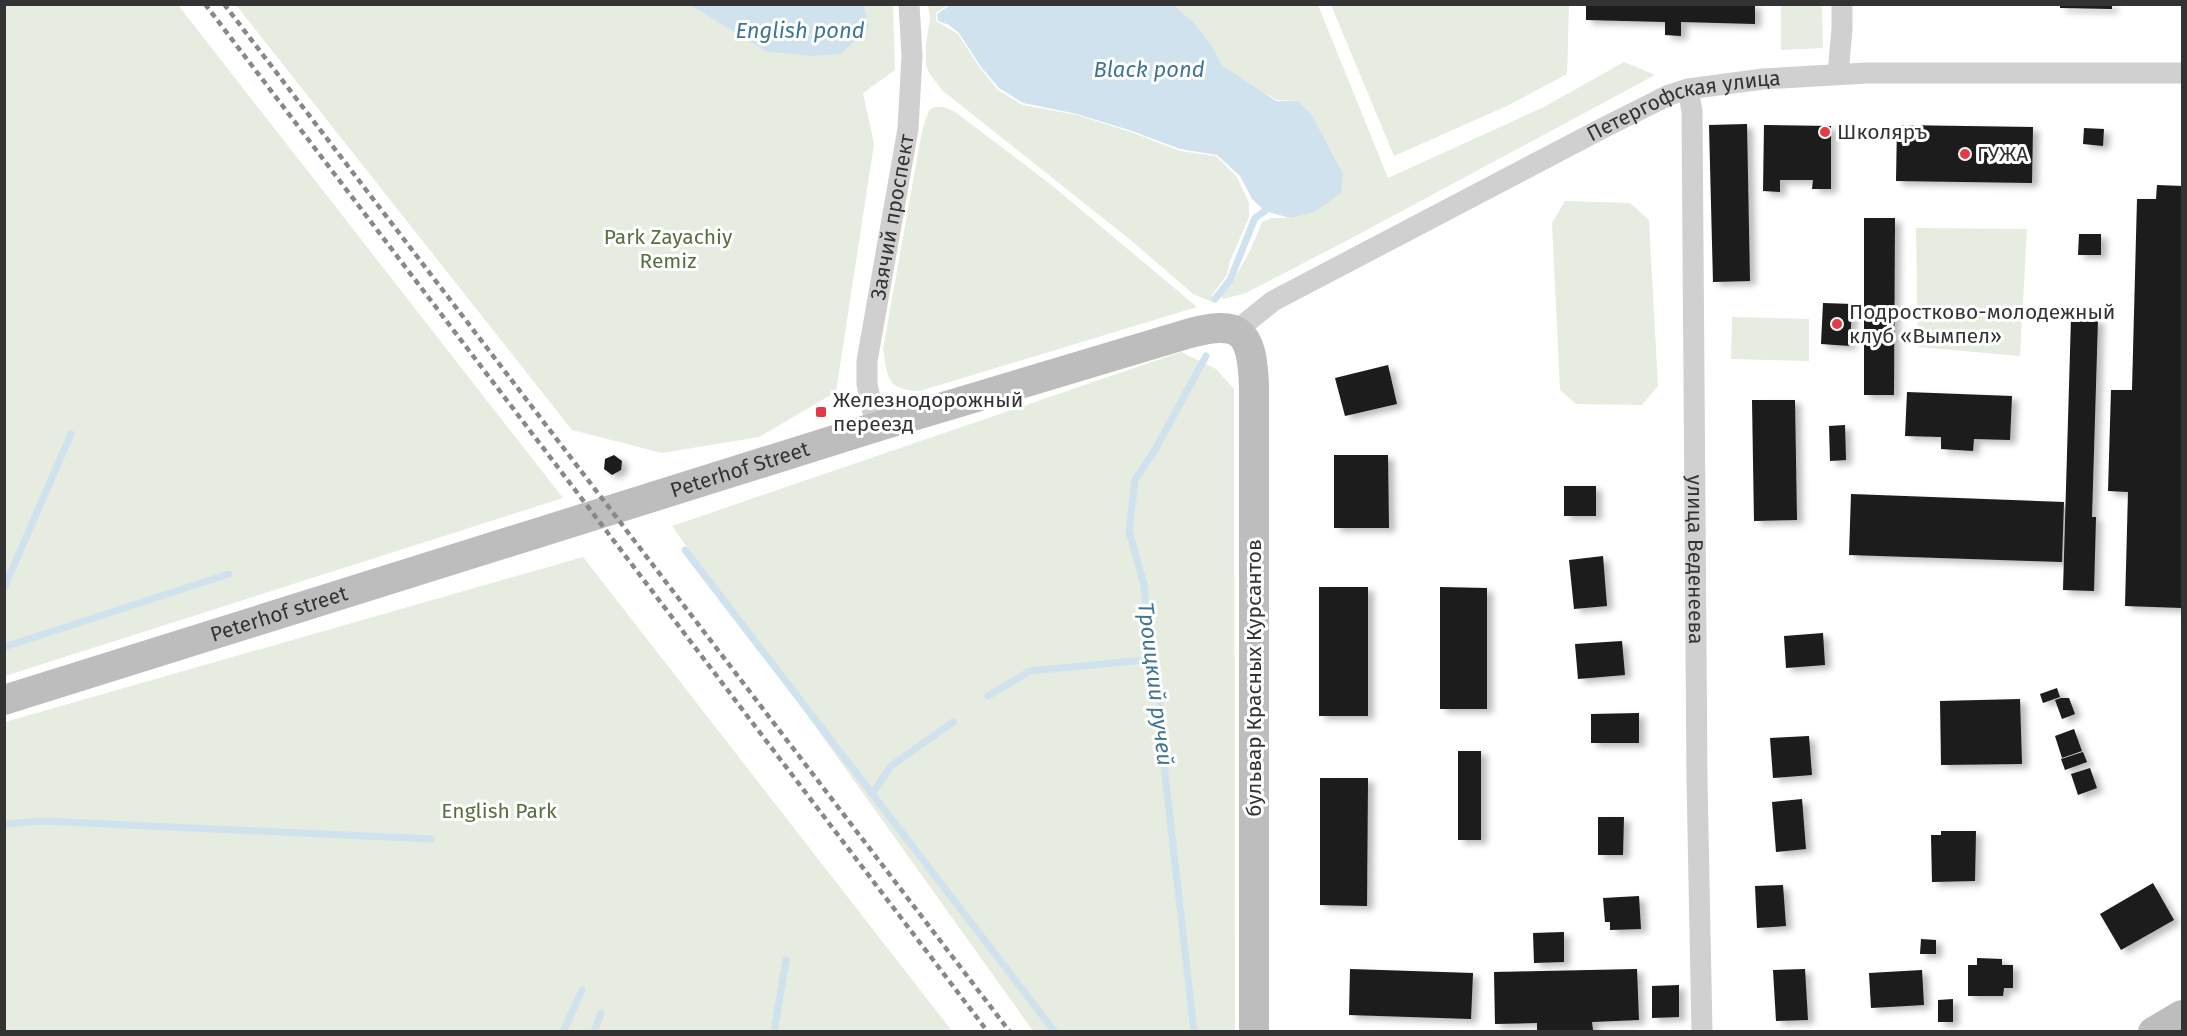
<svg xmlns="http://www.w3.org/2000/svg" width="2187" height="1036" font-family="'Fira Sans',sans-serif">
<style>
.green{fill:#e6ecdf}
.water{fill:#cfe2ee}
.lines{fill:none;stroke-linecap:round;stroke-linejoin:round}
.stream{stroke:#cfe2ee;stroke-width:7}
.building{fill:#1a1a1a;filter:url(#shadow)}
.street{stroke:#d0d0d0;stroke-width:21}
.secondary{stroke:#bdbdbd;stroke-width:30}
.rail{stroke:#888;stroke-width:4.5;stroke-dasharray:6 4.5;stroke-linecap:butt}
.poi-dot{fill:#e63946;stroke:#fff;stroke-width:2}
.labels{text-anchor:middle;stroke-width:6;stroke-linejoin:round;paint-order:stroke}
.street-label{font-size:21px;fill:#333;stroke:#fff}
.poi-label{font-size:21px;fill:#333;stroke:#fff;text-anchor:start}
.park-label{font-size:21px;fill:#56703f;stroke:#fff}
.water-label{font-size:22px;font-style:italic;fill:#3f7597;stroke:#fff}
</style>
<defs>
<filter id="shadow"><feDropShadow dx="6" dy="4" stdDeviation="3" flood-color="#0004"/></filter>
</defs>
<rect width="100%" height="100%" fill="#fff"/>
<!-- green -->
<g class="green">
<polygon points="4,5 178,5 563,498 5,676"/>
<polygon points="236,5 690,5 765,51 866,11 864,5 893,5 895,70 863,93 874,144 836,392 759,437 662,453 572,430"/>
<polygon points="928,5 948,5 936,13 936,21 958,34 980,68 998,90 1023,105 1077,115 1131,132 1180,151 1216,156 1237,177 1249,203 1249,217 1230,261 1227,275 1212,295 1213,302 1193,294 1133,242 943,91 929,73 926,65 926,44 930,19"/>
<path d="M1174,5H1318L1388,178L1544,107L1624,62L1655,75L1348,240L1246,293L1223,299L1221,294C1240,274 1252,248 1262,222L1271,218H1290L1298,101L1277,100L1247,83L1223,66L1212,46L1195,24Z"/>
<polygon points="1331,5 1569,5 1567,74 1509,105 1394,156"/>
<polygon points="1781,5 1822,5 1823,48 1781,50"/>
<path d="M935,107H944L955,112L1049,183L1197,307L920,391C886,390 888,378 883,349L922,131L929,110Z"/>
<polygon points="1565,201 1630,203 1649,220 1658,386 1642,405 1576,404 1560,390 1552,223"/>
<polygon points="1916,228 2027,229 2020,356 1918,347"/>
<polygon points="1732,317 1809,319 1809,361 1731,359"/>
<polygon points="1181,352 1216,369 1234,389 1235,1031 1033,1031 672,526"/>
<polygon points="583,557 952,1031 5,1031 5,722"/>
</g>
<!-- water -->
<g class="water">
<polygon points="690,5 864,5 869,27 841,54 810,56 765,51"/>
<polygon points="950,5 1174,5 1195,24 1212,46 1223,66 1276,101 1298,101 1311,114 1343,174 1341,193 1314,212 1290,218 1265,211 1252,199 1240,176 1217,155 1180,149 1132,131 1077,114 1023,103 999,88 981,67 959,33 949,25 938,21 937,14"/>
</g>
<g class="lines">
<!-- stream -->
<g class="stream">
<polyline points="1215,299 1230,280 1255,218 1265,211 1269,204"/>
<polyline points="685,550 1055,1032"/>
<polyline points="4,588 71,434"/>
<polyline points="4,647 229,574"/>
<polyline points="988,696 1030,671 1154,659"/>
<polyline points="872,794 891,766 953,722"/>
<polyline points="4,824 43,821 431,839"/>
<polyline points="563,1032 582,990"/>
<polyline points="594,1032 601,1013"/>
<polyline points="774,1032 786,960"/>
<polyline points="1194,1032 1162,747 1159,687 1148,630 1144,585 1129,531 1135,480 1155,450 1206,356"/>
</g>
</g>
<!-- building -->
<g class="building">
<polygon points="1586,4 1755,4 1755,24 1681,22 1681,36 1665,35 1665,22 1586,20"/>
<polygon points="2060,4 2112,4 2112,9 2060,8"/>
<polygon points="1747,124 1750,281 1713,282 1709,125"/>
<polygon points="1764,125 1831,126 1831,189 1812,189 1813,180 1780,180 1780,192 1763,191"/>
<polygon points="1897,125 2033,127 2032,183 1896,181"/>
<polygon points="2084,128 2104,129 2103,146 2083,144"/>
<polygon points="2157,185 2182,186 2182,608 2125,606 2128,492 2108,491 2111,390 2132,390 2137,199 2156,199"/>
<polygon points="1864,218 1895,218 1894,395 1864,395"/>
<polygon points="2079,234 2101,234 2101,255 2078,255"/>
<polygon points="1823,303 1852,304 1850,346 1821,344"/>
<polygon points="2071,318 2098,319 2092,517 2096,517 2094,591 2063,590"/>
<polygon points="1388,365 1397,404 1345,416 1335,378"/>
<polygon points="1907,392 2012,396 2010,440 1974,439 1973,451 1941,449 1941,437 1905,436"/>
<polygon points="1752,400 1795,400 1797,520 1754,521"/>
<polygon points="1845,425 1846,460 1830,461 1829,426"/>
<polygon points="614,455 622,461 621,470 612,475 604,469 605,459"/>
<polygon points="1334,455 1388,455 1389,528 1334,528"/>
<rect x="1564" y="486" width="32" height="30"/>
<polygon points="1851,494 2064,502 2062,562 1849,555"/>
<polygon points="1603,556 1607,606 1574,609 1569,560"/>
<rect x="1319" y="587" width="49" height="129"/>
<polygon points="1440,587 1487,588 1487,709 1440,709"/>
<polygon points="1823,633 1825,665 1786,668 1784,636"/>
<polygon points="1622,641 1625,675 1578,679 1575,644"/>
<polygon points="2057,688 2060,697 2043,703 2040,694"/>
<polygon points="2061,698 2069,698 2075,714 2062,719 2055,700"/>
<polygon points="2020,699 2022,764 1941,765 1940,701"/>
<polygon points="1639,713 1639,743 1591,743 1591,714"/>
<polygon points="2074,729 2082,751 2062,758 2055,736"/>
<polygon points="1809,736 1812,775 1773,778 1770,738"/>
<rect x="1458" y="751" width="23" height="89"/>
<polygon points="2083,752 2087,762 2065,770 2061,759"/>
<polygon points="2090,768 2097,788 2078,795 2071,774"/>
<polygon points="1320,778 1368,778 1367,906 1320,905"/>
<polygon points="1802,799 1806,849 1776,852 1772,802"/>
<polygon points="1598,817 1624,817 1623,855 1598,855"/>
<polygon points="1941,831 1976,831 1975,881 1932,882 1931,835 1941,835"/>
<polygon points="2153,883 2174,920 2121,950 2100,914"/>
<polygon points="1783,885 1786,926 1757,928 1755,886"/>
<polygon points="1639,896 1641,929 1610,930 1610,922 1605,922 1603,898"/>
<polygon points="1564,932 1564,962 1534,963 1533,933"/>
<polygon points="1921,939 1936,940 1936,954 1920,954"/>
<polygon points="1977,958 2002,959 2002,965 2013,965 2013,988 2004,988 2003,996 1968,996 1968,965 1977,965"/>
<polygon points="1350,969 1473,973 1471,1019 1349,1015"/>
<polygon points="1637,969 1639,1020 1592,1022 1593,1030 1537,1031 1537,1023 1495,1024 1494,972"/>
<polygon points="1805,969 1808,1020 1776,1021 1773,970"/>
<polygon points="1922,970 1924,1005 1871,1008 1869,973"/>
<polygon points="1679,985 1679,1017 1652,1018 1652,986"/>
<polygon points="1953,999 1953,1022 1938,1022 1938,1000"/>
</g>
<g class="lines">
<!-- street -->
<g class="street">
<polyline points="1838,74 1842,29 1842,4"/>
<path id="s1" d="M1688,89L1692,111L1697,780L1702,1032"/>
<path id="s2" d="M1237,330L1273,301L1605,127L1669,95L1688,89L1763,79L1867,73H2182"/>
<path id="s3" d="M876,427L867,384V361L908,129L912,56L909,4"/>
</g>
<!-- secondary -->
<g class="secondary">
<path id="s4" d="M4,700L876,427L1187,334C1241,319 1252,331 1254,386V1032"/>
<polyline points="2153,1032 2182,1015"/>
</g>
<!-- rail -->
<g class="rail">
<polyline points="205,4 988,1032"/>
<polyline points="224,4 1010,1032"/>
</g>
</g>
<!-- markers -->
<g class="poi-dot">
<circle cx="1825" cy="132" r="6"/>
<circle cx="1965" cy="154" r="6"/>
<circle cx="1837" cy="324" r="6"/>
<rect x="815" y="406" width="12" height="12" rx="3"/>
</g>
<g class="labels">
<!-- street labels -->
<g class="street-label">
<text dy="7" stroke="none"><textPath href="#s2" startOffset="504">Петергофская улица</textPath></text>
<text dy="7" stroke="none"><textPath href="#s3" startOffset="213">Заячий проспект</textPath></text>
<text dy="7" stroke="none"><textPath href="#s4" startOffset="771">Peterhof Street</textPath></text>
<text dy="7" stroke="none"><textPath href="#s1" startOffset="471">улица Веденеева</textPath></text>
<text dy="7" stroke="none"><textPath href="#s4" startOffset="288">Peterhof street</textPath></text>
<text transform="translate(1254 678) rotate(-90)" y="7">бульвар Красных Курсантов</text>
</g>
<!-- poi labels -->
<g class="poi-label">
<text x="1837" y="139">Школяръ</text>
<text x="1977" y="161">ГУЖА</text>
<text x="1849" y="319">Подростково-молодежный<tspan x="1849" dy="24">клуб «Вымпел»</tspan></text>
<text x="833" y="407">Железнодорожный<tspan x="833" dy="24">переезд</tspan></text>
</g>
<!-- park labels -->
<g class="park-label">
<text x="668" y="244">Park Zayachiy<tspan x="668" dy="24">Remiz</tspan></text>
<text x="499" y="818">English Park</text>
</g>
<!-- water labels -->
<g class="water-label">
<text x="800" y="38">English pond</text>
<text x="1149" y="77">Black pond</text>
<text transform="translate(1156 684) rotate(83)" y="8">Троицкий ручей</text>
</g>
</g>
<!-- border -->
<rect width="2187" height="1036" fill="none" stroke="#333333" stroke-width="12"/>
</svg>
